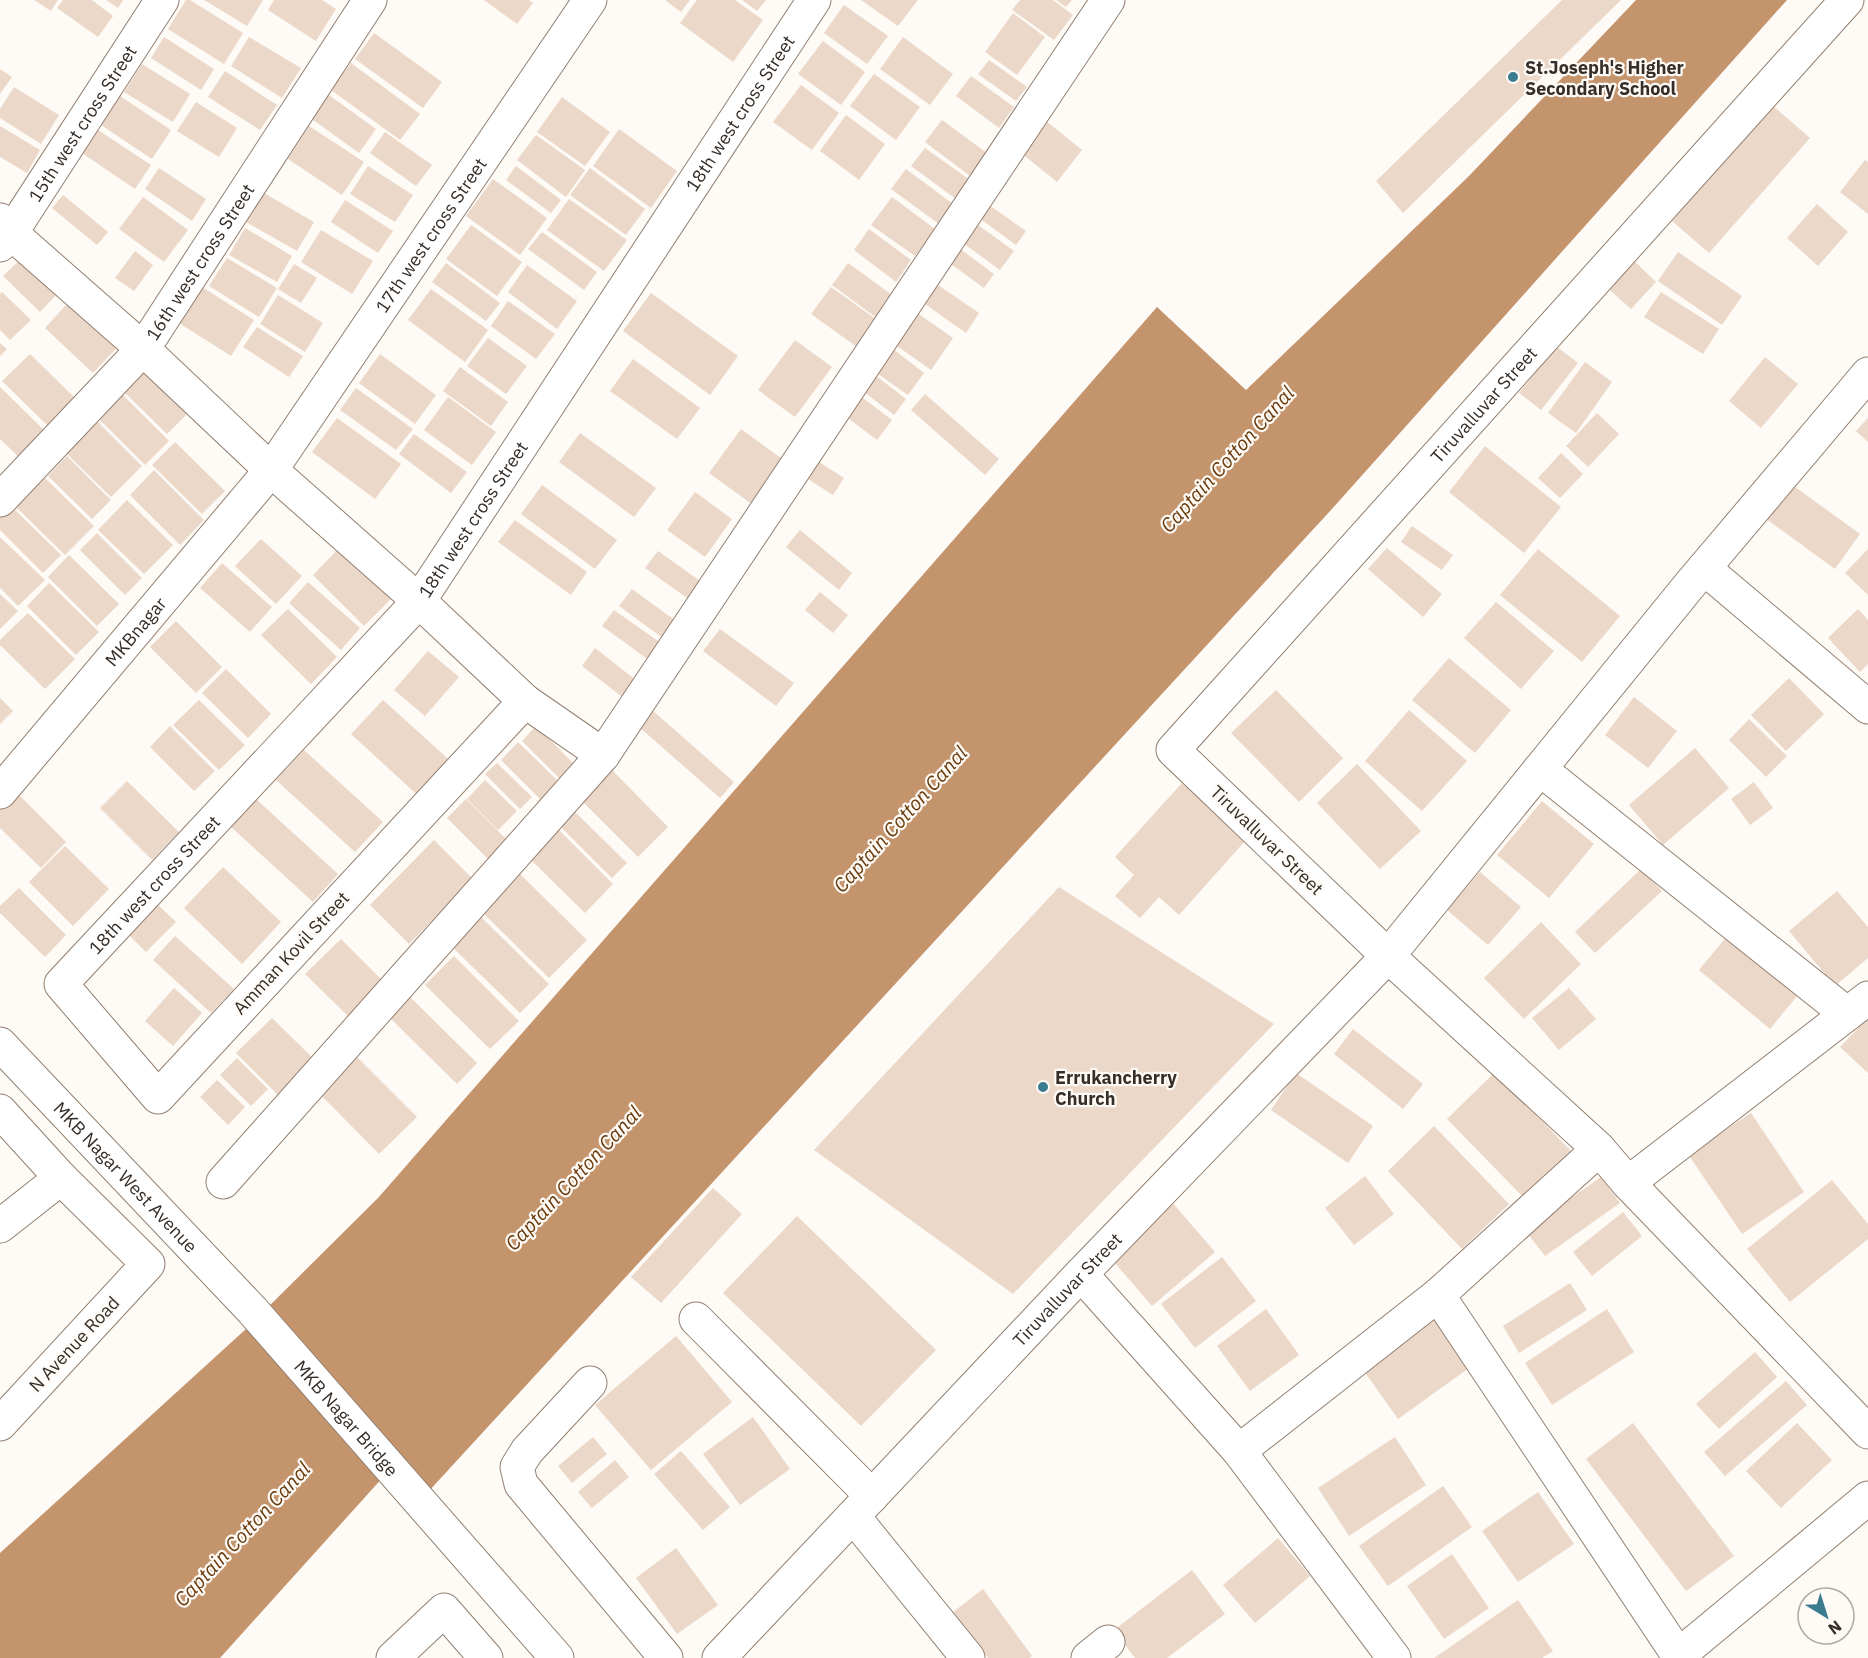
<svg xmlns="http://www.w3.org/2000/svg" width="1868" height="1658" font-family="'IBM Plex Sans',sans-serif">
	<rect width="100%" height="100%" fill="#fefaf6"/>
	<!-- water -->
	<path fill="#c4946d" d="M1636 0H1787L1331 510 428 1492 394 1465 220 1658H0V1553L246 1329 378 1198 1157 307 1246 390 1469 176Z"/>
	<!-- building -->
	<g fill="#ecd8c8">
		<path d="M34 0H58L51 11Z"/>
		<path d="M63 0H92L113 16 98 37 57 8Z"/>
		<path d="M106 0H123L118 8Z"/>
		<path d="M186 0H190L243 33 224 64 168 29Z"/>
		<path d="M204 0H263L247 26Z"/>
		<path d="M274 0H322L336 9 316 41 268 10Z"/>
		<path d="M484 0H529L533 3 517 24Z"/>
		<path d="M665 0H690L681 12Z"/>
		<path d="M697 0H735L763 20 733 62 680 23Z"/>
		<path d="M742 0H766L757 11Z"/>
		<path d="M861 0H918L898 26Z"/>
		<path d="M1020 0H1053L1073 15 1054 40 1012 10Z"/>
		<path d="M1056 0H1072L1066 7Z"/>
		<path d="M1562 0H1621L1403 213 1376 181Z"/>
		<path d="M844 5 888 36 867 64 824 33Z"/>
		<path d="M1013 13 1045 37 1017 75 985 52Z"/>
		<path d="M374 33 442 82 423 108 355 59Z"/>
		<path d="M164 37 214 69 201 90 151 58Z"/>
		<path d="M249 37 301 68 282 98 231 66Z"/>
		<path d="M903 37 953 74 930 105 880 69Z"/>
		<path d="M823 41 865 72 841 105 798 74Z"/>
		<path d="M989 60 1027 87 1016 101 978 74Z"/>
		<path d="M351 63 420 114 400 140 331 90Z"/>
		<path d="M142 64 190 94 173 122 124 92Z"/>
		<path d="M0 69 12 77 0 94Z"/>
		<path d="M225 71 277 105 260 130 208 97Z"/>
		<path d="M874 74 920 107 896 140 850 106Z"/>
		<path d="M971 76 1014 107 999 128 956 96Z"/>
		<path d="M801 85 839 113 812 150 773 122Z"/>
		<path d="M14 87 59 115 41 144 0 118V109Z"/>
		<path d="M322 90 376 129 359 153 305 114Z"/>
		<path d="M120 96 171 130 152 159 101 125Z"/>
		<path d="M562 97 610 132 585 166 537 132Z"/>
		<path d="M196 102 237 128 219 157 177 131Z"/>
		<path d="M1773 106 1810 138 1709 253 1672 221Z"/>
		<path d="M846 115 885 144 859 180 820 151Z"/>
		<path d="M1040 116 1082 150 1057 182 1015 148Z"/>
		<path d="M942 120 991 156 974 179 925 142Z"/>
		<path d="M0 126 40 150 27 173 0 157Z"/>
		<path d="M309 126 364 162 342 195 288 159Z"/>
		<path d="M619 129 677 171 651 208 593 166Z"/>
		<path d="M98 130 151 165 135 189 82 153Z"/>
		<path d="M385 132 432 165 416 186 370 153Z"/>
		<path d="M536 135 585 170 566 197 517 160Z"/>
		<path d="M925 148 970 180 956 199 911 166Z"/>
		<path d="M1865 160 1868 162V214L1840 192Z"/>
		<path d="M368 166 413 195 395 222 350 194Z"/>
		<path d="M516 166 561 200 551 213 506 180Z"/>
		<path d="M159 168 206 199 192 221 145 189Z"/>
		<path d="M590 168 645 209 626 235 570 195Z"/>
		<path d="M906 169 953 204 939 224 891 189Z"/>
		<path d="M493 179 547 218 520 255 466 216Z"/>
		<path d="M257 189 314 222 297 251 239 218Z"/>
		<path d="M63 195 108 232 97 245 52 208Z"/>
		<path d="M143 197 188 230 164 262 119 229Z"/>
		<path d="M892 197 935 229 915 256 871 225Z"/>
		<path d="M569 199 627 240 604 271 547 230Z"/>
		<path d="M345 200 393 231 378 253 331 222Z"/>
		<path d="M1817 204 1848 232 1818 266 1787 238Z"/>
		<path d="M989 205 1026 231 1016 245 979 218Z"/>
		<path d="M974 222 1014 251 1000 270 960 241Z"/>
		<path d="M471 225 522 262 497 296 446 259Z"/>
		<path d="M245 228 292 256 277 282 229 255Z"/>
		<path d="M869 229 911 260 896 282 854 250Z"/>
		<path d="M321 230 373 261 352 294 301 262Z"/>
		<path d="M542 232 597 272 584 290 528 249Z"/>
		<path d="M955 245 994 274 984 288 944 259Z"/>
		<path d="M135 251 153 265 134 291 115 278Z"/>
		<path d="M1678 252 1742 296 1722 325 1658 281Z"/>
		<path d="M1628 255 1656 282 1631 309 1602 283Z"/>
		<path d="M22 258 58 293 40 312 3 276Z"/>
		<path d="M227 258 277 288 259 317 209 286Z"/>
		<path d="M446 263 500 303 486 321 432 282Z"/>
		<path d="M848 263 895 297 878 319 832 285Z"/>
		<path d="M294 264 317 278 301 303 278 289Z"/>
		<path d="M527 265 577 301 557 329 508 292Z"/>
		<path d="M938 285 979 313 966 333 925 304Z"/>
		<path d="M202 287 254 320 231 356 179 323Z"/>
		<path d="M831 287 877 320 857 347 811 314Z"/>
		<path d="M431 289 488 330 465 362 408 320Z"/>
		<path d="M2 292 31 320 10 340 0 330V294Z"/>
		<path d="M1661 292 1719 329 1703 354 1644 317Z"/>
		<path d="M651 293 738 356 710 395 623 331Z"/>
		<path d="M278 295 323 323 305 352 260 324Z"/>
		<path d="M74 296 123 341 93 373 45 328Z"/>
		<path d="M508 301 555 334 536 359 491 326Z"/>
		<path d="M913 310 953 338 931 370 890 341Z"/>
		<path d="M257 327 303 356 289 377 243 347Z"/>
		<path d="M488 338 527 366 506 394 467 366Z"/>
		<path d="M795 340 832 367 795 417 758 390Z"/>
		<path d="M0 343 7 349 0 356Z"/>
		<path d="M1556 346 1578 363 1541 410 1519 393Z"/>
		<path d="M893 349 924 373 908 395 875 372Z"/>
		<path d="M30 354 76 399 48 426 2 381Z"/>
		<path d="M380 354 436 395 415 424 359 383Z"/>
		<path d="M1765 357 1798 384 1761 428 1729 401Z"/>
		<path d="M633 359 700 408 677 439 610 391Z"/>
		<path d="M1585 362 1612 382 1576 433 1548 413Z"/>
		<path d="M460 367 508 402 491 426 443 391Z"/>
		<path d="M145 372 187 414 167 434 125 393Z"/>
		<path d="M871 372 906 399 894 415 859 388Z"/>
		<path d="M0 387 49 435 23 461 0 439Z"/>
		<path d="M356 388 413 429 396 450 340 410Z"/>
		<path d="M855 392 892 420 877 440 840 412Z"/>
		<path d="M925 394 999 459 985 475 911 410Z"/>
		<path d="M123 395 169 441 145 465 99 419Z"/>
		<path d="M448 397 496 432 472 465 424 430Z"/>
		<path d="M1597 413 1619 434 1588 467 1566 446Z"/>
		<path d="M337 418 401 464 375 499 312 452Z"/>
		<path d="M1868 418V442L1856 431Z"/>
		<path d="M97 421 142 466 111 497 66 453Z"/>
		<path d="M741 429 785 461 753 505 709 473Z"/>
		<path d="M580 433 656 488 634 517 559 462Z"/>
		<path d="M414 434 467 472 451 493 399 454Z"/>
		<path d="M175 442 225 491 202 514 152 465Z"/>
		<path d="M1485 446 1561 507 1524 553 1449 492Z"/>
		<path d="M1561 453 1583 474 1560 498 1538 478Z"/>
		<path d="M808 455 844 478 833 495 797 472Z"/>
		<path d="M67 456 111 500 92 519 48 476Z"/>
		<path d="M154 470 204 520 180 545 130 495Z"/>
		<path d="M45 478 94 526 65 555 16 507Z"/>
		<path d="M1787 481 1860 534 1835 569 1762 516Z"/>
		<path d="M542 485 617 540 595 569 521 514Z"/>
		<path d="M695 492 732 519 705 557 667 530Z"/>
		<path d="M127 500 173 545 144 574 98 530Z"/>
		<path d="M9 504 61 555 43 573 0 530V513Z"/>
		<path d="M515 520 587 572 571 595 498 542Z"/>
		<path d="M1412 526 1453 555 1442 570 1401 542Z"/>
		<path d="M800 530 852 573 839 590 786 547Z"/>
		<path d="M97 533 142 578 125 595 80 550Z"/>
		<path d="M0 537 45 580 18 606 0 588Z"/>
		<path d="M261 539 302 576 276 604 235 566Z"/>
		<path d="M342 545 394 596 364 626 313 575Z"/>
		<path d="M1387 548 1442 594 1423 617 1368 569Z"/>
		<path d="M1538 549 1620 616 1582 662 1500 595Z"/>
		<path d="M1868 549V595L1845 573Z"/>
		<path d="M658 551 703 583 690 600 645 568Z"/>
		<path d="M69 555 119 604 97 626 48 577Z"/>
		<path d="M222 563 272 607 250 632 200 588Z"/>
		<path d="M308 582 360 628 341 650 289 603Z"/>
		<path d="M49 583 99 632 76 655 27 606Z"/>
		<path d="M632 589 680 624 667 641 619 606Z"/>
		<path d="M820 592 848 615 833 633 805 610Z"/>
		<path d="M0 594 18 611 0 629Z"/>
		<path d="M1496 602 1554 651 1521 689 1464 638Z"/>
		<path d="M288 609 337 657 311 684 261 635Z"/>
		<path d="M1858 609 1868 620V664L1860 672 1828 638Z"/>
		<path d="M614 610 665 646 653 663 602 626Z"/>
		<path d="M28 613 75 659 45 689 0 645V640Z"/>
		<path d="M176 621 222 667 196 693 150 647Z"/>
		<path d="M720 629 794 683 776 706 703 651Z"/>
		<path d="M595 648 642 685 629 702 582 666Z"/>
		<path d="M428 651 459 677 425 716 394 690Z"/>
		<path d="M1449 658 1511 710 1475 753 1412 700Z"/>
		<path d="M226 669 271 714 248 738 202 693Z"/>
		<path d="M1789 678 1824 714 1786 751 1751 715Z"/>
		<path d="M1276 690 1343 758 1299 802 1231 733Z"/>
		<path d="M1634 697 1677 731 1648 768 1605 735Z"/>
		<path d="M0 698 13 711 0 724Z"/>
		<path d="M199 700 245 745 219 770 173 725Z"/>
		<path d="M383 700 456 766 424 801 351 734Z"/>
		<path d="M652 710 734 782 720 798 638 726Z"/>
		<path d="M1409 710 1467 761 1422 811 1365 761Z"/>
		<path d="M1749 719 1787 756 1766 777 1729 740Z"/>
		<path d="M170 726 215 771 194 791 150 747Z"/>
		<path d="M536 726 575 765 561 780 522 741Z"/>
		<path d="M518 742 559 782 541 800 501 760Z"/>
		<path d="M1695 748 1729 788 1663 845 1629 805Z"/>
		<path d="M304 750 383 822 355 852 276 780Z"/>
		<path d="M497 763 532 797 520 809 485 774Z"/>
		<path d="M1357 764 1421 831 1380 869 1317 803Z"/>
		<path d="M612 770 668 827 638 857 582 801Z"/>
		<path d="M485 780 517 811 498 830 467 799Z"/>
		<path d="M127 781 179 832 152 860 100 808Z"/>
		<path d="M1754 782 1773 808 1750 825 1731 799Z"/>
		<path d="M1182 783 1245 841 1179 915 1159 897 1140 918 1115 896 1134 875 1115 857Z"/>
		<path d="M16 792 66 842 41 868 0 828V808Z"/>
		<path d="M256 799 338 874 313 902 231 827Z"/>
		<path d="M466 799 514 847 495 866 447 818Z"/>
		<path d="M1542 801 1594 844 1549 898 1497 855Z"/>
		<path d="M573 810 627 863 612 878 558 824Z"/>
		<path d="M557 828 613 884 585 913 528 857Z"/>
		<path d="M434 840 473 879 409 944 370 905Z"/>
		<path d="M65 846 109 889 73 926 29 882Z"/>
		<path d="M223 867 281 922 242 964 184 908Z"/>
		<path d="M1641 869 1662 891 1595 953 1575 932Z"/>
		<path d="M518 872 587 940 549 978 480 910Z"/>
		<path d="M1480 872 1521 907 1488 945 1447 910Z"/>
		<path d="M1059 887 1274 1024 1013 1294 814 1150Z"/>
		<path d="M19 888 66 935 45 957 0 913V906Z"/>
		<path d="M1837 891 1868 927V958L1835 986 1789 931Z"/>
		<path d="M155 902 176 922 146 952 126 932Z"/>
		<path d="M478 914 549 984 520 1013 449 944Z"/>
		<path d="M1541 922 1581 964 1524 1019 1484 978Z"/>
		<path d="M175 936 234 989 211 1013 153 960Z"/>
		<path d="M1727 936 1798 995 1770 1029 1699 970Z"/>
		<path d="M341 939 385 983 350 1018 305 974Z"/>
		<path d="M454 956 519 1021 490 1049 425 985Z"/>
		<path d="M174 988 202 1013 173 1046 145 1021Z"/>
		<path d="M1569 988 1596 1019 1559 1050 1532 1018Z"/>
		<path d="M408 995 477 1063 457 1084 388 1016Z"/>
		<path d="M272 1018 320 1065 284 1101 236 1053Z"/>
		<path d="M1868 1018V1073L1840 1047Z"/>
		<path d="M1353 1029 1423 1084 1403 1109 1334 1054Z"/>
		<path d="M354 1054 417 1117 379 1154 317 1091Z"/>
		<path d="M237 1058 268 1089 251 1106 220 1075Z"/>
		<path d="M1495 1072 1571 1151 1524 1198 1447 1119Z"/>
		<path d="M1296 1073 1373 1126 1348 1163 1271 1110Z"/>
		<path d="M217 1080 245 1107 228 1125 200 1097Z"/>
		<path d="M1751 1113 1804 1192 1742 1234 1688 1154Z"/>
		<path d="M1434 1126 1509 1204 1462 1249 1388 1171Z"/>
		<path d="M1365 1176 1394 1214 1354 1245 1325 1208Z"/>
		<path d="M1601 1177 1620 1203 1545 1256 1525 1230Z"/>
		<path d="M1832 1180 1868 1224V1239L1790 1302 1747 1249Z"/>
		<path d="M713 1188 742 1214 661 1303 631 1277Z"/>
		<path d="M1171 1201 1215 1252 1152 1306 1108 1255Z"/>
		<path d="M1623 1212 1642 1236 1592 1276 1573 1252Z"/>
		<path d="M797 1216 936 1350 861 1426 723 1293Z"/>
		<path d="M1222 1257 1256 1301 1195 1348 1161 1304Z"/>
		<path d="M1570 1283 1587 1310 1519 1353 1503 1326Z"/>
		<path d="M1266 1309 1299 1355 1250 1391 1217 1346Z"/>
		<path d="M1607 1309 1634 1352 1552 1405 1525 1363Z"/>
		<path d="M1434 1320 1469 1368 1398 1419 1364 1371Z"/>
		<path d="M676 1336 732 1402 651 1470 595 1405Z"/>
		<path d="M1755 1352 1777 1377 1719 1429 1696 1404Z"/>
		<path d="M1786 1381 1807 1405 1725 1476 1704 1452Z"/>
		<path d="M753 1417 790 1469 740 1505 703 1454Z"/>
		<path d="M1633 1423 1734 1556 1686 1591 1586 1459Z"/>
		<path d="M1797 1423 1832 1460 1781 1508 1746 1471Z"/>
		<path d="M593 1437 607 1454 572 1483 558 1466Z"/>
		<path d="M1395 1437 1426 1485 1349 1536 1318 1488Z"/>
		<path d="M681 1451 730 1507 703 1530 654 1474Z"/>
		<path d="M615 1460 629 1477 592 1508 578 1492Z"/>
		<path d="M1443 1486 1472 1527 1388 1586 1359 1546Z"/>
		<path d="M1538 1492 1574 1544 1518 1582 1482 1531Z"/>
		<path d="M1278 1538 1310 1576 1255 1623 1223 1585Z"/>
		<path d="M676 1548 718 1605 677 1634 636 1578Z"/>
		<path d="M1452 1554 1489 1608 1444 1639 1407 1586Z"/>
		<path d="M1192 1570 1225 1614 1167 1658H1135L1114 1630Z"/>
		<path d="M983 1589 1032 1656 1029 1658H988L953 1612Z"/>
		<path d="M1518 1600 1553 1651 1542 1658H1434Z"/>
	</g>
	<g fill="none" stroke-linecap="round" stroke-linejoin="round">
		<!-- street casing -->
		<g stroke="#927f71" stroke-width="35">
			<g id="street">
				<path d="M0 220 11 233 143 349 271 470 419 601 525 701 603 755"/>
				<path id="s1" d="M0 245 11 233 162 0"/>
				<path d="M1868 374 1688 587 1388 956 1599 1149 1628 1183 1868 1432"/>
				<path id="s2" d="M0 500 143 349 370 0"/>
				<path d="M1704 568 1868 707"/>
				<path id="s3" d="M525 701 158 1097 61 984 419 601 814 0"/>
				<path d="M1540 769 1847 1014"/>
				<path id="s4" d="M0 792 271 470 590 0"/>
				<path d="M0 1111 61 1178 148 1264 0 1424"/>
				<path d="M223 1182 603 755 1108 0"/>
				<path d="M1628 1183 1868 998"/>
				<path d="M0 1226 61 1178"/>
				<path d="M1081 1274 1239 1451 1394 1658"/>
				<path d="M1438 1295 1680 1658"/>
				<path d="M696 1319 872 1496"/>
				<path d="M590 1383 527 1451 517 1467 521 1484 666 1658"/>
				<path d="M1239 1451 1438 1295 1599 1149"/>
				<path d="M853 1516 968 1658"/>
				<path d="M1678 1656 1868 1498"/>
				<path d="M393 1658 444 1610 486 1658"/>
				<path d="M1088 1658 1108 1642"/>
			</g>
		</g>
		<!-- secondary casing -->
		<g stroke="#927f71" stroke-width="35">
			<g id="secondary">
				<path id="s5" d="M0 1044 252 1310 557 1658"/>
				<path id="s6" d="M719 1658 1081 1274 1388 956 1173 750 1847 0"/>
			</g>
		</g>
		<!-- street -->
		<use href="#street" stroke="#fff" stroke-width="33"/>
		<!-- secondary -->
		<use href="#secondary" stroke="#fff" stroke-width="33"/>
	</g>
	<!-- markers -->
	<g fill="#3b7b8f" stroke="#fefaf6" stroke-width="2">
		<circle cx="1513" cy="77" r="6"/>
		<circle cx="1043" cy="1087" r="6"/>
	</g>
	<g text-anchor="middle" dominant-baseline="central" stroke-width="4.5" stroke-linejoin="round" paint-order="stroke">
		<!-- poi labels -->
		<g font-size="18" font-weight="bold" fill="#352d27" stroke="#fefaf6" text-anchor="start">
			<text x="1525" y="67">St.Joseph's Higher<tspan x="1525" dy="21">Secondary School</tspan></text>
			<text x="1055" y="1077">Errukancherry<tspan x="1055" dy="21">Church</tspan></text>
		</g>
		<!-- street labels -->
		<g font-size="18" fill="#352d27" stroke="#fefaf6">
			<text stroke="none"><textPath href="#s3" startOffset="1797">18th west cross Street</textPath></text>
			<text stroke="none"><textPath href="#s1" startOffset="147">15th west cross Street</textPath></text>
			<text stroke="none"><textPath href="#s4" startOffset="705">17th west cross Street</textPath></text>
			<text stroke="none"><textPath href="#s2" startOffset="312">16th west cross Street</textPath></text>
			<text stroke="none"><textPath href="#s6" startOffset="1732">Tiruvalluvar Street</textPath></text>
			<text stroke="none"><textPath href="#s3" startOffset="1311">18th west cross Street</textPath></text>
			<text stroke="none"><textPath href="#s4" startOffset="210">MKBnagar</textPath></text>
			<text transform="translate(1267 840) rotate(44)">Tiruvalluvar Street</text>
			<text stroke="none"><textPath href="#s3" startOffset="825">18th west cross Street</textPath></text>
			<text transform="translate(291 953) rotate(-47)">Amman Kovil Street</text>
			<text stroke="none"><textPath href="#s5" startOffset="183">MKB Nagar West Avenue</textPath></text>
			<text stroke="none"><textPath href="#s6" startOffset="507">Tiruvalluvar Street</textPath></text>
			<text transform="translate(74 1344) rotate(-47)">N Avenue Road</text>
			<text stroke="none"><textPath href="#s5" startOffset="510">MKB Nagar Bridge</textPath></text>
		</g>
		<!-- water labels -->
		<g font-size="20" font-style="italic" fill="#6a3b0c" stroke="#fefaf6">
			<text transform="translate(1227 459) rotate(-48)">Captain Cotton Canal</text>
			<text transform="translate(900 819) rotate(-48)">Captain Cotton Canal</text>
			<text transform="translate(573 1178) rotate(-47)">Captain Cotton Canal</text>
			<text transform="translate(242 1534) rotate(-47)">Captain Cotton Canal</text>
		</g>
	</g>
	<!-- north arrow -->
	<g transform="translate(1826 1616) rotate(142)"><circle r="28" fill="#fefaf6" stroke="#aea8a3" stroke-width="1.5"/>
	<path d="M0-4.5L10 22L0 15L-10 22Z" fill="#3b7b8f"/>
	<text y="-9" font-size="16" font-weight="bold" text-anchor="middle" fill="#352d27">N</text>
	</g>
</svg>
